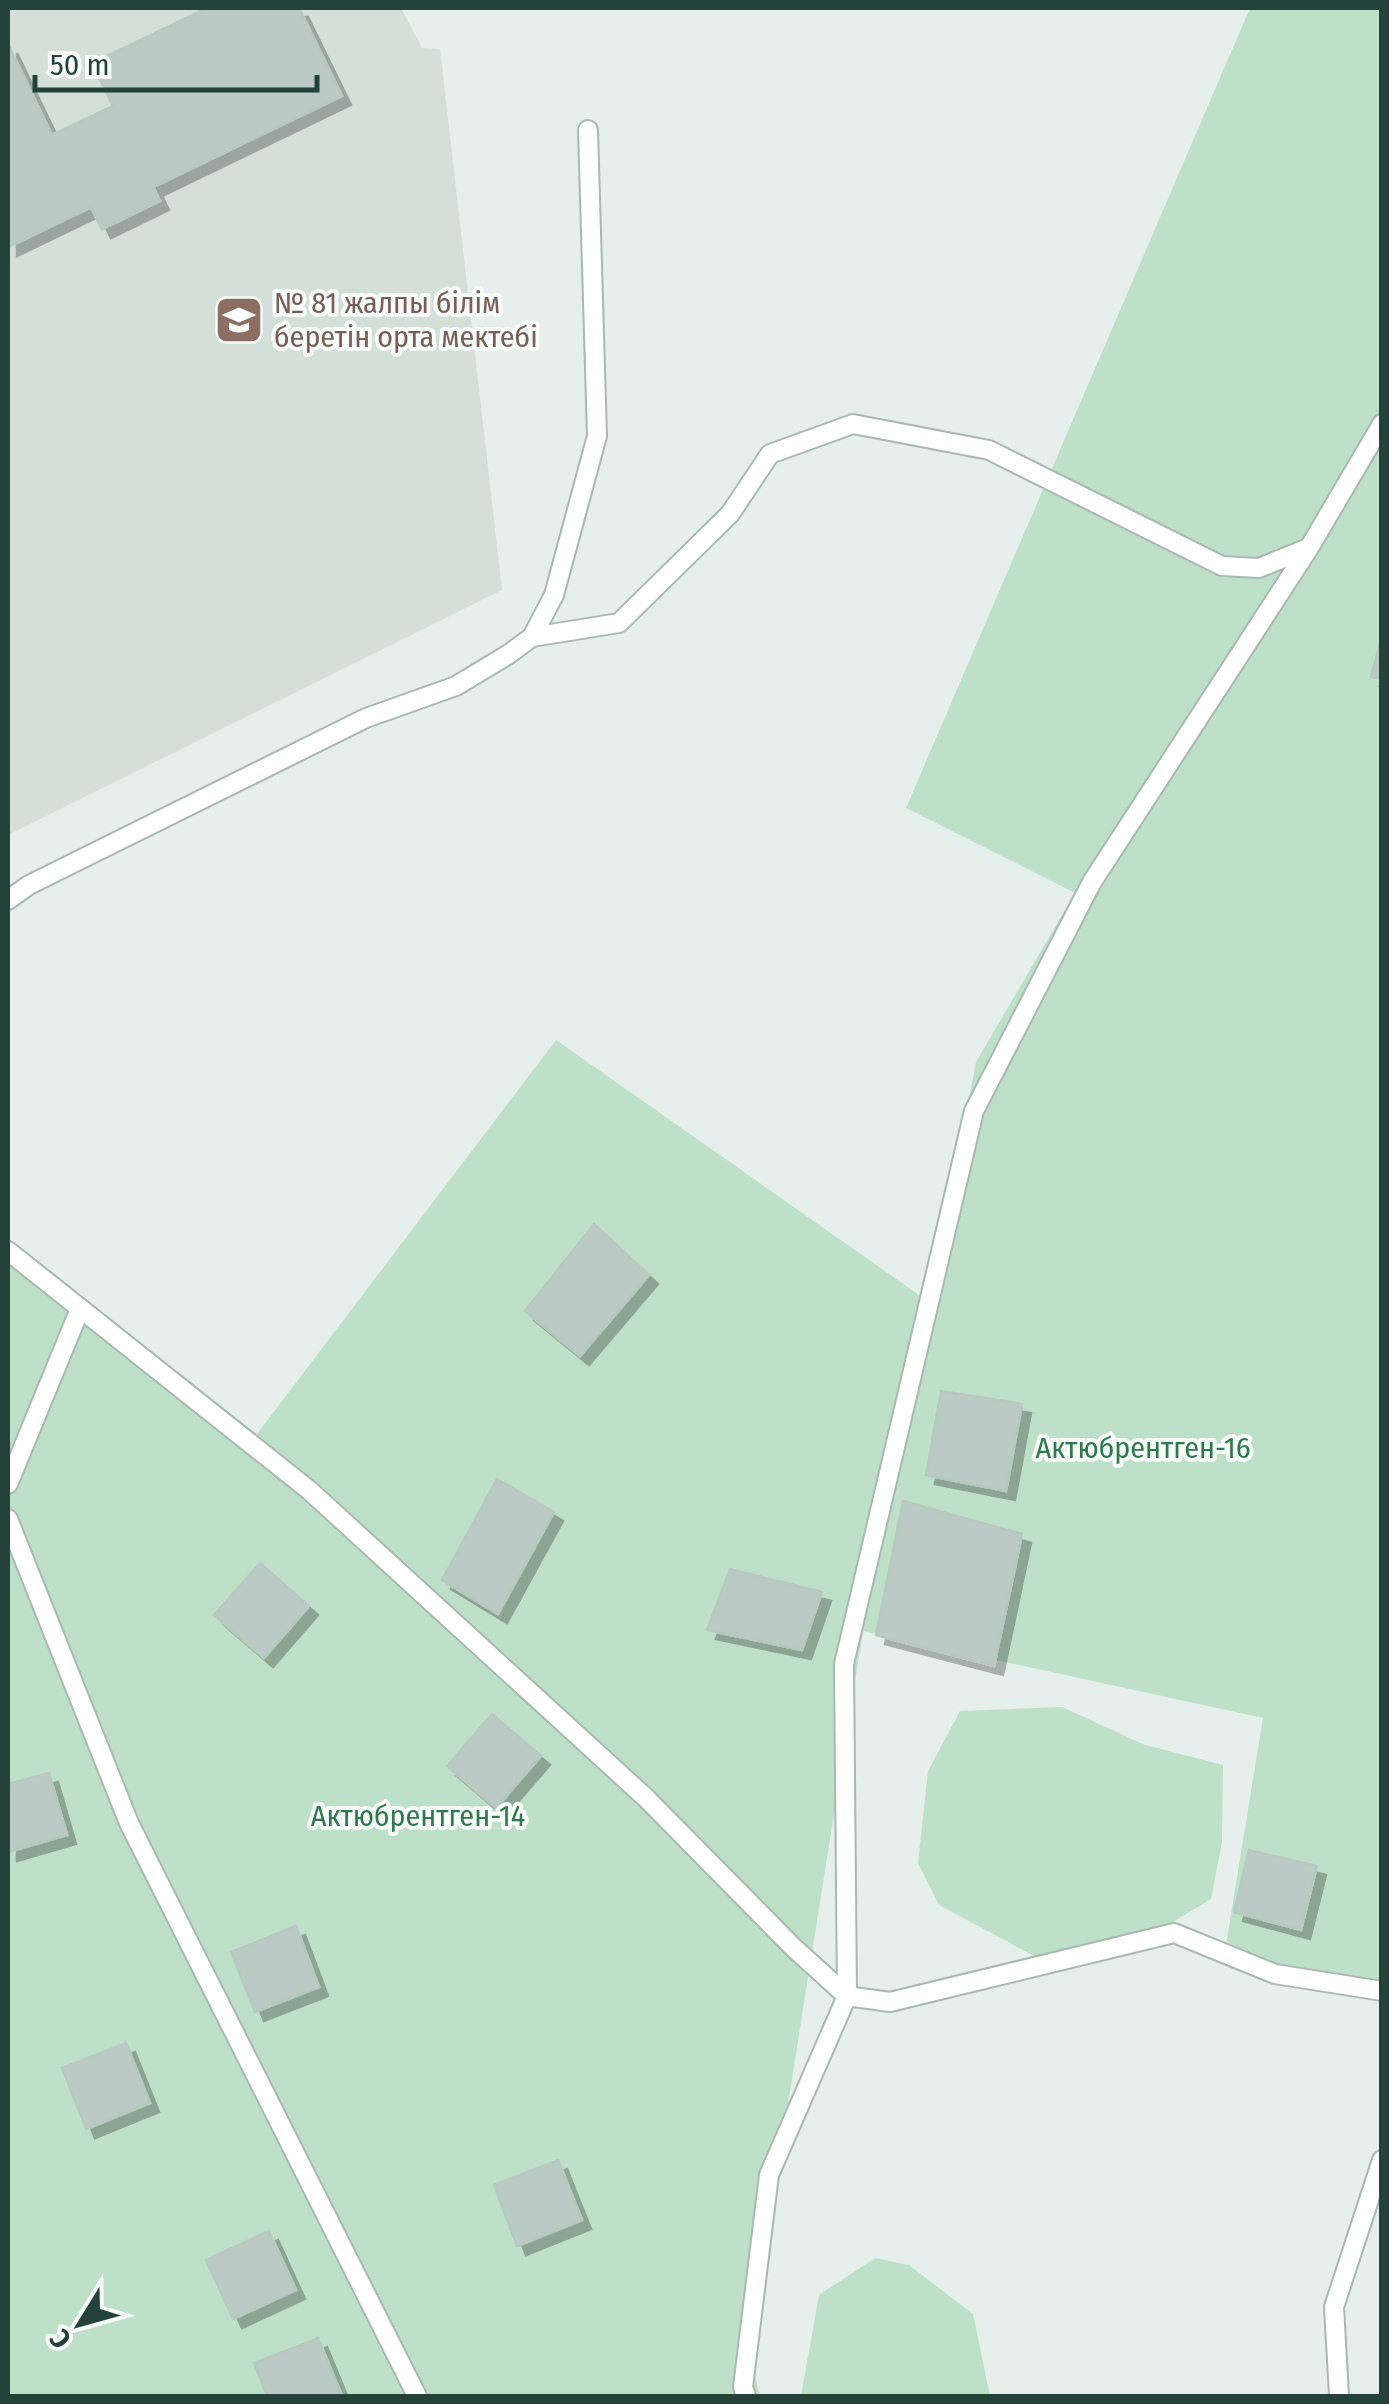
<svg xmlns="http://www.w3.org/2000/svg" width="1389" height="2404" font-family="'Fira Sans Condensed',sans-serif">
	<defs>
		<filter id="shadow"><feDropShadow dx="9" dy="9" stdDeviation="0" flood-color="#0004"/></filter>
	</defs>
	<rect width="100%" height="100%" fill="#e6efeb"/>
	<!-- built -->
	<path fill="#d4dfda" d="M8 8H401L422 48 440 49 502 590 8 835Z"/>
	<!-- green -->
	<g fill="#bfe0c8">
		<path d="M1250 8H1381V2002L1225 1951 1263 1718 863 1631 749 2350 760 2396H8V1248L257 1434 556 1040 929 1302 976 1062 1075 893 906 808Z"/>
		<path d="M1062 1707 1145 1745 1223 1765 1222 1842 1211 1899 1145 1939 1038 1958 939 1905 918 1863 928 1771 960 1711Z"/>
		<path d="M875 2258 909 2265 973 2314 990 2396H801L819 2295Z"/>
	</g>
	<!-- building -->
	<g fill="#bbcac4" stroke="#b8c9c2" stroke-width="2.5" filter="url(#shadow)">
		<path d="M207 8H299L342 96 153 187 160 201 102 229 91 207 8 247V44L52 135 113 106 92 63Z"/>
		<path d="M1382 636V679L1371 677Z"/>
		<path d="M594 1224 649 1275 580 1356 525 1311Z"/>
		<path d="M941 1391 1022 1404 1006 1491 926 1475Z"/>
		<path d="M497 1479 554 1512 498 1614 442 1580Z"/>
		<path d="M903 1501 1022 1534 994 1666 876 1635Z"/>
		<path d="M260 1563 309 1606 264 1658 214 1615Z"/>
		<path d="M730 1569 822 1592 802 1650 707 1630Z"/>
		<path d="M492 1714 541 1756 496 1808 447 1766Z"/>
		<path d="M49 1773 67 1835 8 1852V1784Z"/>
		<path d="M1249 1850 1317 1866 1301 1930 1234 1912Z"/>
		<path d="M296 1926 319 1987 255 2012 231 1952Z"/>
		<path d="M126 2043 150 2103 86 2129 62 2068Z"/>
		<path d="M558 2160 582 2220 517 2246 494 2185Z"/>
		<path d="M269 2231 296 2290 233 2319 206 2260Z"/>
		<path d="M318 2338 342 2396H267L254 2363Z"/>
	</g>
	<g fill="none" stroke-linecap="round" stroke-linejoin="round">
		<!-- lane casing -->
		<g stroke="#a8b8b2" stroke-width="22">
			<g id="lane">
				<path d="M532 637 619 623 730 514 770 454 853 424 989 450 1222 566 1259 568 1308 548"/>
				<path d="M8 900 29 885 366 718 456 686 509 654 532 637 554 595 597 436 588 130"/>
				<path d="M8 1251 309 1490 646 1798 794 1948 847 1996 890 2002 1174 1933 1275 1974 1382 1991"/>
				<path d="M8 1484 80 1309"/>
				<path d="M8 1519 129 1823 417 2396"/>
				<path d="M746 2396 743 2387 769 2175 847 1996 844 1664 974 1111 1092 882 1309 548 1382 424"/>
				<path d="M1339 2396 1334 2307 1382 2160"/>
			</g>
		</g>
		<!-- lane -->
		<use href="#lane" stroke="#fff" stroke-width="18"/>
	</g>
	<!-- icons -->
	<defs>
		<g id="school-square" transform="scale(2.5)"><rect x="-9" y="-9" width="18" height="18" rx="4" fill="#8d6e63" stroke="#f7fbf9"/><path d="M0-5L7-2L0 1L-7-2ZM-4 1L0 2.5L4 1V4Q0 6-4 4Z" fill="#fff"/></g>
	</defs>
	<g fill-rule="evenodd">
		<use href="#school-square" x="239" y="320"/>
	</g>
	<g text-anchor="middle" dominant-baseline="central" stroke-width="8" stroke-linejoin="round" paint-order="stroke">
		<!-- education labels -->
		<g font-size="30" fill="#785e54" stroke="#f7fbf9" text-anchor="start">
			<text x="274" y="303">№ 81 жалпы білім<tspan x="274" dy="34">беретін орта мектебі</tspan></text>
		</g>
		<!-- park labels -->
		<g font-size="30" fill="#2d7a4b" stroke="#f7fbf9">
			<text x="1143" y="1448">Актюбрентген-16</text>
			<text x="418" y="1816">Актюбрентген-14</text>
		</g>
	</g>
	<!-- border -->
	<rect width="1389" height="2404" fill="none" stroke="#24423a" stroke-width="20"/>
	<!-- north arrow -->
	<g transform="translate(80 2324) rotate(233)" stroke="#f7fbf9" stroke-width="8" paint-order="stroke">
	<path d="M0-8L18 38L0 25L-18 38Z" fill="#24423a"/>
	<text y="-15" font-size="28" font-weight="bold" text-anchor="middle" fill="#24423a">С</text>
	</g>
	<!-- scale -->
	<path d="M35 75v15h282v-15" fill="none" stroke="#24423a" stroke-width="5"/>
	<text x="50" y="75" font-size="30" fill="#24423a" stroke="#f7fbf9" stroke-width="8" paint-order="stroke">50 m</text>
</svg>
